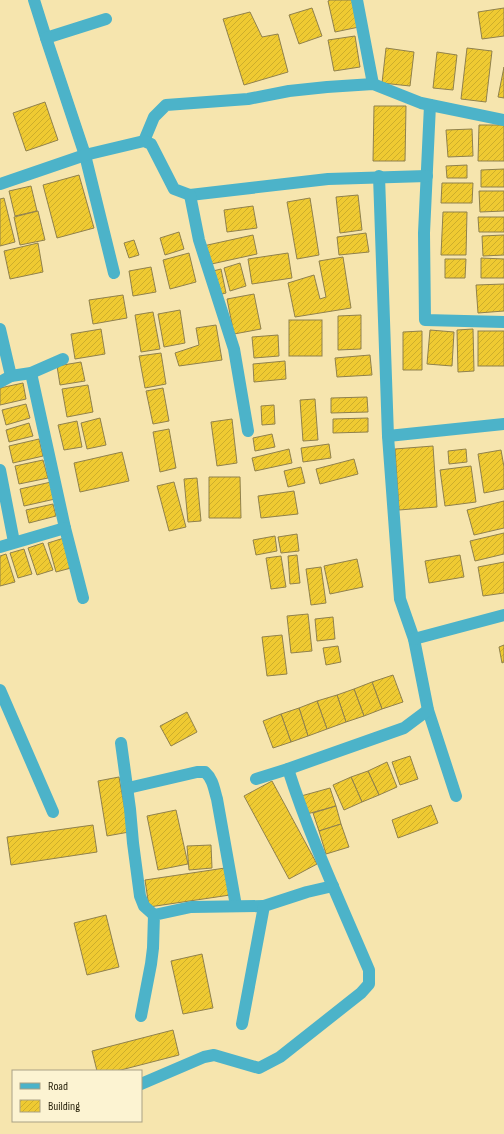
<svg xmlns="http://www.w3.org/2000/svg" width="504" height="1134" font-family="'Sofia Sans Condensed',sans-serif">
	<defs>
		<pattern id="building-hatch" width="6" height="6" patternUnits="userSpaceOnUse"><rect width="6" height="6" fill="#efca32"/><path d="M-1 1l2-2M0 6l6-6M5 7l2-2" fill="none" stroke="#cdae2b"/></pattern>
	</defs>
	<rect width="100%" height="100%" fill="#f6e5ae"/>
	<!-- building -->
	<g fill="url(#building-hatch)" stroke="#90814d">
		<path d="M330 0H352L359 27 335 32 328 1Z"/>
		<path d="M312 8 322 36 299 44 289 15Z"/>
		<path d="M504 8V36L482 39 478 12Z"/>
		<path d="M250 12 262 37 278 34 288 72 244 85 223 19Z"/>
		<path d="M355 36 360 67 334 71 328 40Z"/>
		<path d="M386 48 414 52 410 86 382 83Z"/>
		<path d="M467 48 492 51 486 102 461 99Z"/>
		<path d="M437 52 457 55 453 90 433 88Z"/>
		<path d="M504 67V98L498 97Z"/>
		<path d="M45 102 58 140 26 151 13 113Z"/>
		<path d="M374 106H406L405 161H373Z"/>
		<path d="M479 125H504V161H478Z"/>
		<path d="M472 129 473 156 448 157 446 130Z"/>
		<path d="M467 165V178H447L446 166Z"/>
		<path d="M504 169V187H481V170Z"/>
		<path d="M79 175 94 228 57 238 43 185Z"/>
		<path d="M442 183H473L472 203H441Z"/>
		<path d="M31 186 37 211 15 216 9 191Z"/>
		<path d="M479 191H504V211L480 212Z"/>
		<path d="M358 195 362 230 340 233 336 197Z"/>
		<path d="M4 198 15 242 0 246V199Z"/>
		<path d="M310 198 319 255 297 259 287 202Z"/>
		<path d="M253 206 257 228 227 232 224 210Z"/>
		<path d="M38 211 45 240 20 245 14 217Z"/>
		<path d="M443 212H467L466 255H441Z"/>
		<path d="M478 217H504V232H479Z"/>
		<path d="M179 232 184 249 165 255 160 238Z"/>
		<path d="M366 233 369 252 339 255 337 237Z"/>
		<path d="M253 235 257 254 207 265 203 246Z"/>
		<path d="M504 235V255L483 256 482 236Z"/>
		<path d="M134 240 139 255 129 258 124 243Z"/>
		<path d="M38 243 43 272 10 279 4 251Z"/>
		<path d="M189 253 196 282 170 289 163 260Z"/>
		<path d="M288 253 292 278 252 284 248 259Z"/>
		<path d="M343 257 351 308 295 317 288 283 314 275 320 299 326 297 319 261Z"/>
		<path d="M481 258 504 259V278H481Z"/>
		<path d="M445 259H466L465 278H445Z"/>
		<path d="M240 263 246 286 230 291 224 268Z"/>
		<path d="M151 267 156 292 133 296 129 271Z"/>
		<path d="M221 269 226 293 218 295 213 271Z"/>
		<path d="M504 284V311L478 313 476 285Z"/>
		<path d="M254 294 261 329 234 334 227 299Z"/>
		<path d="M123 295 127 318 93 324 89 300Z"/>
		<path d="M180 310 185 343 164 347 158 314Z"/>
		<path d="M153 312 160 349 141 352 135 315Z"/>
		<path d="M361 315V349L338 350V316Z"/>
		<rect x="289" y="320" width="33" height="36"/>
		<path d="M216 325 222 360 179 366 175 353 199 345 196 328Z"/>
		<path d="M101 329 105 354 75 359 71 334Z"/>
		<path d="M473 329 474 371 458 372 457 330Z"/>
		<path d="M430 330 454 332 452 366 427 364Z"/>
		<path d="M422 331V370H403V332Z"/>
		<rect x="478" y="331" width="26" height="35"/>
		<path d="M278 335 279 356 254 358 252 337Z"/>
		<path d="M161 353 166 384 145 388 139 356Z"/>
		<path d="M370 355 372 375 337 377 335 358Z"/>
		<path d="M285 361 286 379 254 382 253 364Z"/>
		<path d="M81 362 85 381 60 385 57 366Z"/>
		<path d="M23 383 26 399 0 405V388Z"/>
		<path d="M88 385 93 412 67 417 62 389Z"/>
		<path d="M163 388 169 421 153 424 146 391Z"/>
		<path d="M367 397 368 412 331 413V398Z"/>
		<path d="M315 399 318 440 303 441 300 400Z"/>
		<path d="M26 404 30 418 6 425 2 410Z"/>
		<path d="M274 405 275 424 262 425 261 406Z"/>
		<path d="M100 418 106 445 87 449 81 423Z"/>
		<path d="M368 418V432L333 433V419Z"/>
		<path d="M232 419 237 463 217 466 211 422Z"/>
		<path d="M77 421 82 447 64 450 58 425Z"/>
		<path d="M29 423 33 436 9 442 6 430Z"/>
		<path d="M169 429 176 468 160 472 153 432Z"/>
		<path d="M272 434 275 447 255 451 253 438Z"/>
		<path d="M39 439 43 456 13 463 9 446Z"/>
		<path d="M329 444 331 458 303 462 301 448Z"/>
		<path d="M433 446 437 507 399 510 395 449Z"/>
		<path d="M289 449 292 463 255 471 252 458Z"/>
		<path d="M466 449 467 462 449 464 448 451Z"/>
		<path d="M501 450 504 467V489L484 493 478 454Z"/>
		<path d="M122 452 129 481 80 492 74 463Z"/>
		<path d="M354 459 358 474 320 484 316 469Z"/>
		<path d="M43 460 48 478 19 484 15 466Z"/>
		<path d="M471 466 476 502 445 506 440 470Z"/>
		<path d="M301 467 305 483 288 487 284 471Z"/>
		<path d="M209 477H240L241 518H209Z"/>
		<path d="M197 478 201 521 188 522 184 479Z"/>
		<path d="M51 482 55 499 24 506 20 489Z"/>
		<path d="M174 482 186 527 169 531 157 486Z"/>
		<path d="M294 491 298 514 261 518 258 496Z"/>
		<path d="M504 501V528L474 535 467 510Z"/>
		<path d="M53 504 56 516 29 523 26 510Z"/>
		<path d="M504 533V554L475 561 470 541Z"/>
		<path d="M297 534 299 551 281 553 278 537Z"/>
		<path d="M275 536 277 551 256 555 253 540Z"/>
		<path d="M64 538 71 568 56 572 48 543Z"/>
		<path d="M43 543 53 570 37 575 28 548Z"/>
		<path d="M24 549 32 574 18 578 10 553Z"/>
		<path d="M6 554 15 582 0 586V556Z"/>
		<path d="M297 555 300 583 290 584 288 556Z"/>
		<path d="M460 555 464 577 429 583 425 561Z"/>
		<path d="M281 556 286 587 271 589 266 558Z"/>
		<path d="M357 559 363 587 330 594 324 566Z"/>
		<path d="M504 562V593L483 596 478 567Z"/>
		<path d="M321 567 326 603 311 605 306 569Z"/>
		<path d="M308 614 312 651 291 653 287 616Z"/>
		<path d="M333 617 335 639 317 641 315 619Z"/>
		<path d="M282 635 287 674 267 676 262 637Z"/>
		<path d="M504 645V662L502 663 499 647Z"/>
		<path d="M338 646 341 662 326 665 323 648Z"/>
		<path d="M393 675 403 702 382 709 372 682Z"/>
		<path d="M372 682 382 709 364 716 354 689Z"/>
		<path d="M354 689 364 716 346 722 337 695Z"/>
		<path d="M337 695 346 722 327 729 317 701Z"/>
		<path d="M317 701 327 729 308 736 299 708Z"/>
		<path d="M299 708 308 736 291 742 281 714Z"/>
		<path d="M187 712 197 732 171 746 160 726Z"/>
		<path d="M281 714 291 742 273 748 263 721Z"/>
		<path d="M410 756 418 779 400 785 392 762Z"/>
		<path d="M387 762 397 787 379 795 368 771Z"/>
		<path d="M368 771 379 795 362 802 351 777Z"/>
		<path d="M119 777 129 832 107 836 98 781Z"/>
		<path d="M351 777 362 802 344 810 333 785Z"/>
		<path d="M272 781 317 864 289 879 244 796Z"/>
		<path d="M330 788 336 806 307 814 301 796Z"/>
		<path d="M431 805 438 823 398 838 392 820Z"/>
		<path d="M336 806 341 824 319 831 313 813Z"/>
		<path d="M176 810 188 864 158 870 147 816Z"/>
		<path d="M341 824 349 847 326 854 319 831Z"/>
		<path d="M93 825 97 852 11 865 7 837Z"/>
		<path d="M211 845 212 868 189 870 187 846Z"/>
		<path d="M225 868 230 895 149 907 145 880Z"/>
		<path d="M106 915 119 967 87 975 74 923Z"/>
		<path d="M202 954 213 1008 183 1014 171 961Z"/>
		<path d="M173 1030 179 1055 117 1071H97L92 1051Z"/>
	</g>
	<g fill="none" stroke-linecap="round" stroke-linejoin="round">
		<!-- street -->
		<g stroke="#4cb3c9" stroke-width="12">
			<path d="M34 0 46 38"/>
			<path d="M357 0 373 84"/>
			<path d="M106 19 46 38 85 155 114 273"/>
			<path d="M430 105 424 233 425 320 504 322"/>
			<path d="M144 141 154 117 166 105 248 99 289 91 327 87 373 84 421 103 504 120"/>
			<path d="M379 176 388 436 400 599 414 639 428 710 456 796"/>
			<path d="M0 184 85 155 144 141 151 144 174 189 190 195 328 179 427 176"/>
			<path d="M190 195 199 240 234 349 248 431"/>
			<path d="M0 329 11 376 0 382"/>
			<path d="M31 373 65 528 83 598"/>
			<path d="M11 376 31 373 63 359"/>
			<path d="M388 436 504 424"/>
			<path d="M0 470 14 542"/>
			<path d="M0 547 65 528"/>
			<path d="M414 639 504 615"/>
			<path d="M0 690 53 812"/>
			<path d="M121 743 130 809 133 843 140 896 144 906 154 915"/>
			<path d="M256 779 288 769 404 728 428 710"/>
			<path d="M128 788 197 772H205C213 779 214 789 217 799L236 906"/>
			<path d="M141 1016 151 964 153 948 154 915 191 907 264 906"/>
			<path d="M242 1024 264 906 307 892 333 886"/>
			<path d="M141 1084 204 1057 214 1055 259 1068 280 1057 361 993 369 984V970C341 904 310 838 288 769"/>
		</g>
	</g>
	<!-- legend -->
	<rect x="12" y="1070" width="130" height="52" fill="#fcf3d2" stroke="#a9a185"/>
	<rect x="20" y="1083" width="20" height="6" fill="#4cb3c9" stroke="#a9a185"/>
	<text x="48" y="1090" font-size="12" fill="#2d2711">Road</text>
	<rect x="20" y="1100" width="20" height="12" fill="url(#building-hatch)" stroke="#a9a185"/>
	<text x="48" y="1110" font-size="12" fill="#2d2711">Building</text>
</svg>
